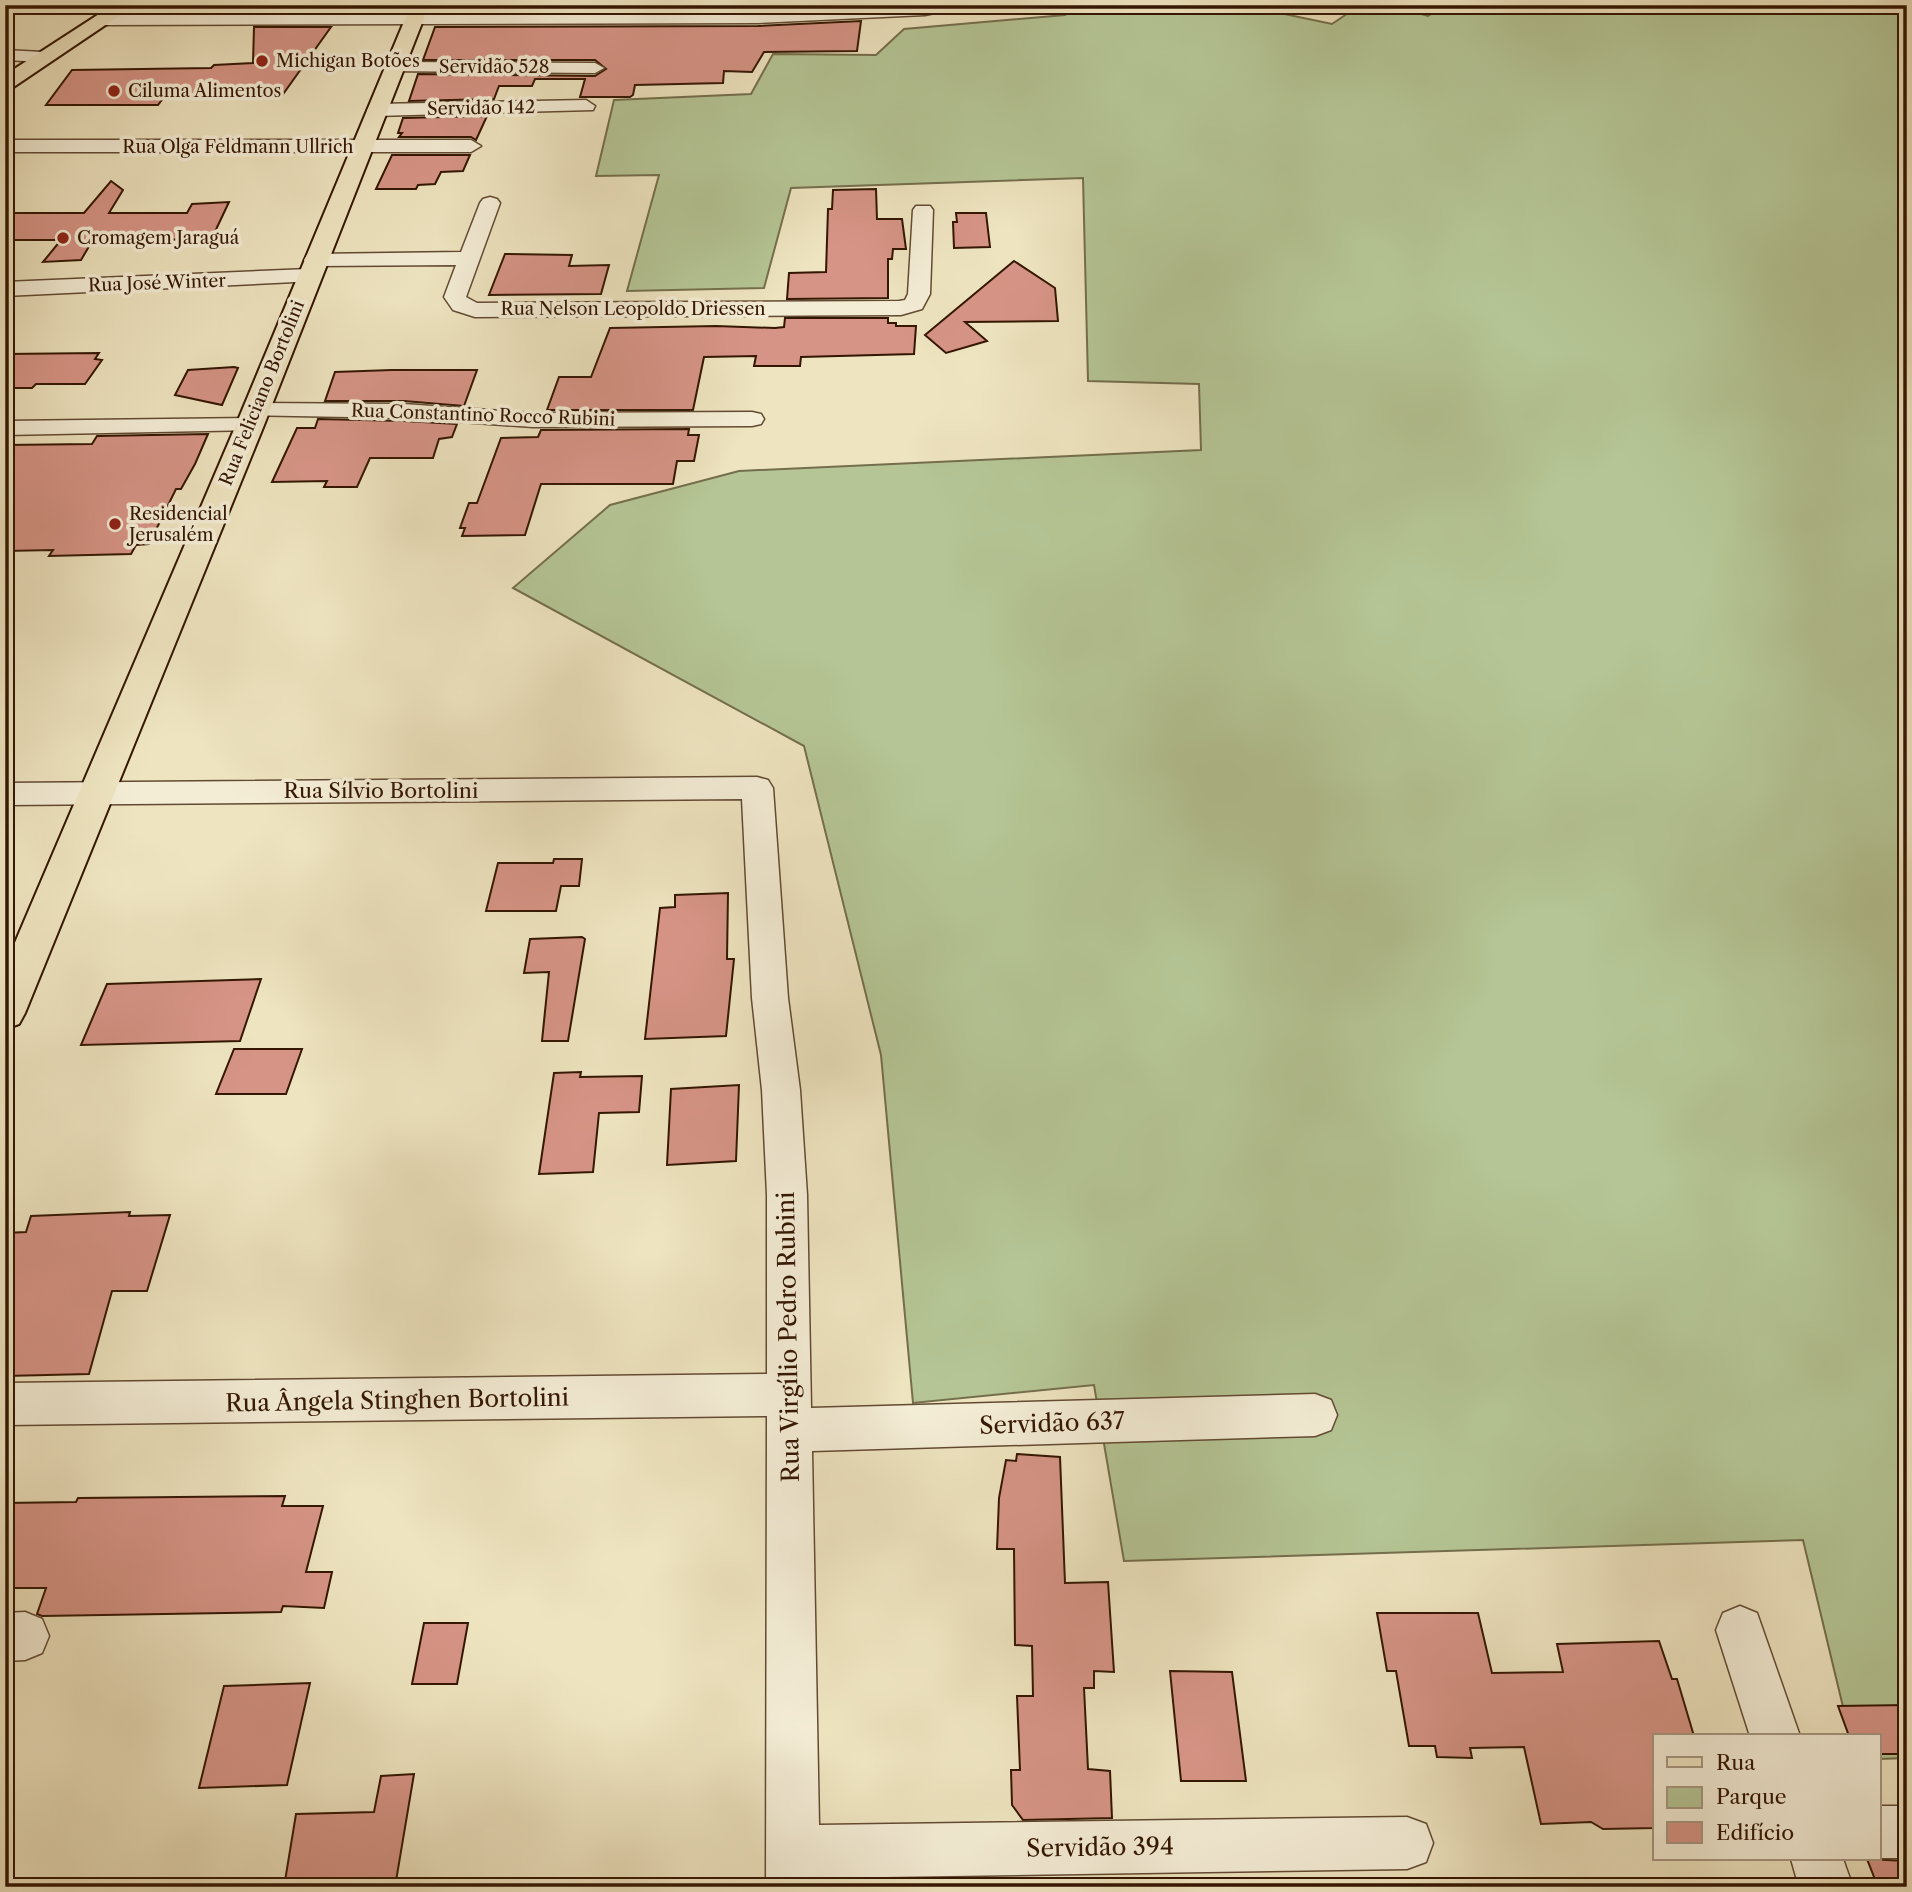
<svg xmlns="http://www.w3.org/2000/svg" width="1912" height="1892" font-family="'Libre Caslon Text',serif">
	<rect width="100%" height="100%" fill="#eee4c0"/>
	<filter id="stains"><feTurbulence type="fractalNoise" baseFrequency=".00286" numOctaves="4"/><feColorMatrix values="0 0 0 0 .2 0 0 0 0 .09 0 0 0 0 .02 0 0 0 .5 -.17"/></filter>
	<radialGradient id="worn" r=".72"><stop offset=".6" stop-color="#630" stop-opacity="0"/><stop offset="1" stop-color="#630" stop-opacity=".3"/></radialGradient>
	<!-- green -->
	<path fill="#b5c595" stroke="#746e4c" stroke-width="2" d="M1077 5H1270L1265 10 1332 24 1360 5H1388L1428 16 1446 5H1907V1758L1879 1759V1736H1850L1803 1540 1124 1561 1094 1385 913 1403 881 1055 804 746 513 588 610 505 739 471 1201 450 1199 384 1088 381 1083 178 791 188 764 288 627 291 659 175 596 176 614 100 751 94 773 54 876 55 904 29 1065 15Z"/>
	<!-- building -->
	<g fill="#d69486" stroke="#341602" stroke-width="2">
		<path d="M263 5H347L342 12H257Z"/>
		<path d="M442 5H511L509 11H440Z"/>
		<path d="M619 5H856V6L758 10 617 11Z"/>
		<path d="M861 21 857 51 764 52 752 72 724 71 723 83 635 85 633 95 630 97H580L585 79H535L532 86H499L494 99 409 101 418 74 595 76 606 69 595 60H423L435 27 758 26Z"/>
		<path d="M254 27H331L281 97H164L158 105H46L72 70 211 68 214 65 253 63Z"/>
		<path d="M487 116 476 140 471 137H399L402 133H398L403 118Z"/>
		<path d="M392 155H470L463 171 441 172 435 184 418 185 416 189H376Z"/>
		<path d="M111 181 123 190 109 213H187L192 204 229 202 212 238 91 243 81 260 43 262 61 240H5V213H84Z"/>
		<path d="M876 189 877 219H902L906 249H893L892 259H888V298L787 299 789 273 826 272 828 209H832L833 190Z"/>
		<path d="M956 213H986L990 247 954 248 953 222H957Z"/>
		<path d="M505 254 572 255 569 266 609 265 601 294 489 295Z"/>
		<path d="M1014 261 1055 288 1058 321 965 322 987 341 946 353 925 335Z"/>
		<path d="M785 318H888V323H896V326H916L914 354 801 357 800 366H754L756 356 704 357 693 410H547L559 377H591L610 328 716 326 775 328 784 327Z"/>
		<path d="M99 353 95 359 102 360 85 384H36L32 388H5V354Z"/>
		<path d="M234 367 238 368 222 405 175 395 188 370Z"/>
		<path d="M392 370H477L464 406 404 401H325L335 372Z"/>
		<path d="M318 419 404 421 457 424 452 437 439 439 433 458H370L357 487H324L327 481 272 482 297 428H315Z"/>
		<path d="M689 429 688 435H699L694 461H677L673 484H541L525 535 462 536 465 528H460L469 503H477L501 438 538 437 541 430Z"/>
		<path d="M208 434 195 464 181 489H176L149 544 136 545 131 554 49 556 53 550 5 551V445L92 444 97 436Z"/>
		<path d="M554 859H582L579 886H561L556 911H486L498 863H553Z"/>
		<path d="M728 893 727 959H734L726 1036 645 1039 660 908 675 907V895Z"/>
		<path d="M582 937 585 939 568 1041H542L549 972 524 973 530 939Z"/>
		<path d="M261 979 240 1041 81 1045 107 984Z"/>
		<path d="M234 1049H302L286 1094H216Z"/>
		<path d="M581 1072 580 1077 642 1076 639 1112 599 1113 593 1172 539 1174 554 1073Z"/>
		<path d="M739 1085 736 1161 667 1165 671 1089Z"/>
		<path d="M130 1212 129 1216 170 1215 147 1291H112L89 1374 5 1376V1233L26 1232 31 1216Z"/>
		<path d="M1017 1454 1060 1457 1065 1583 1108 1582 1114 1672 1094 1671V1688H1084L1088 1769 1110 1771 1112 1818 1023 1820 1012 1805 1011 1770H1020L1017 1696H1033L1032 1646 1015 1645 1014 1549H997L999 1498 1006 1460 1016 1461Z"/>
		<path d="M285 1496 282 1506H323L306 1572H332L324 1608 283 1606 281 1612 42 1616 37 1614 46 1588H5V1503L76 1502 78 1498Z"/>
		<path d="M1377 1613H1478L1492 1673 1563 1672 1557 1644 1659 1641 1672 1679H1677L1694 1736H1655V1828L1603 1829 1591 1822 1541 1824 1524 1747 1470 1748 1472 1758 1437 1757 1435 1746H1409L1396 1671H1387Z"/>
		<path d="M424 1623H468L457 1684H412Z"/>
		<path d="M1170 1671 1232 1672 1246 1781H1181Z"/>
		<path d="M310 1683 287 1785 199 1788 224 1686Z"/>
		<path d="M1907 1705V1754H1879V1736H1849L1838 1706Z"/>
		<path d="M414 1774 395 1887H284L296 1814 374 1812 381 1776Z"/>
		<path d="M1867 1859 1907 1861V1887H1878Z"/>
	</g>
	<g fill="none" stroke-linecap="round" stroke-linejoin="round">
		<!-- minor casing -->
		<g stroke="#624a32" stroke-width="3">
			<g id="minor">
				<path d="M920 5H961L959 8 925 15 758 23 104 25 96 20 104 15 758 13Z"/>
				<path d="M5 50 43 52 52 57 43 62 5 60Z"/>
				<path d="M394 62 595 63 604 68 595 73 388 71 385 67Z"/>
				<path d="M586 100 595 106 593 110 376 116 367 110 376 104Z"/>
				<path d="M5 140H471L481 146 471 152H5Z"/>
				<path d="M490 197 497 199 500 203 466 297 477 303 899 301 905 300 908 294 913 210 916 206H930L933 210 930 294 922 309 901 315 475 317 453 310 444 297 456 265 315 266 307 265 304 260 307 255 315 254 461 252 480 203 483 199Z"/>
				<path d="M308 269 316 271 319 276 316 281 5 296V282Z"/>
				<path d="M256 403 404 404 533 413 752 412 761 414 764 419 761 424 752 426 533 427 404 418 247 415 244 410 247 405Z"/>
				<path d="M250 418 259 420 262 425 259 430 5 435V421Z"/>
				<path d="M757 777 768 780 773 788 788 998 800 1090 807 1195 811 1408 1315 1394 1331 1400 1337 1415 1331 1430 1315 1436 812 1451 819 1825 1407 1817 1426 1824 1433 1843 1426 1862 1407 1869 820 1878V1887H766L767 1416 5 1425V1383L767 1374V1195L762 1090 752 998 742 799 5 805V783Z"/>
				<path d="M1740 1606 1757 1613 1800 1736H1750L1716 1630 1723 1613Z"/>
				<path d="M25 1612 42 1619 49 1636 42 1653 25 1660 5 1661V1613Z"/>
				<rect x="1879" y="1806" width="28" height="52"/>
				<path d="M1791 1859H1843L1853 1887H1799Z"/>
			</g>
		</g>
		<!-- primary casing -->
		<g stroke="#341602" stroke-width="4">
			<g id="primary">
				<path d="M113 5H135L12 88 5 90V75Z"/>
				<path d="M411 5H429L264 425 25 1013 19 1024 5 1029V966L236 425Z"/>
			</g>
		</g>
		<!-- minor -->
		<use href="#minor" fill="#f4edd6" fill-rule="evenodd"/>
		<!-- primary -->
		<use href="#primary" fill="#eee4c0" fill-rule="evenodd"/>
	</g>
	<!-- markers -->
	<g fill="#8f2418" stroke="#f4edd6" stroke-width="2.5">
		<circle cx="262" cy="61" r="7"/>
		<circle cx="114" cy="91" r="7"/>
		<circle cx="63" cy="238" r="7"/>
		<circle cx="115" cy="524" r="7"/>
	</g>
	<g text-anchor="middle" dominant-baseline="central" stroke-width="7" stroke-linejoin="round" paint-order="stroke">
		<!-- far-poi labels -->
		<g font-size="18" fill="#341602" stroke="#f4edd6" text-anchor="start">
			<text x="276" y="61">Michigan Botões</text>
			<text x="128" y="91">Ciluma Alimentos</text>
			<text x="77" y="238">Cromagem Jaraguá</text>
			<text x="129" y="514">Residencial<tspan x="129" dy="21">Jerusalém</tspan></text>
		</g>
		<!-- far-street labels -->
		<g font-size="18" fill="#341602" stroke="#f4edd6">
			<text x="494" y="67">Servidão 528</text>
			<text transform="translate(481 108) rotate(-1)">Servidão 142</text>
			<text x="238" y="147">Rua Olga Feldmann Ullrich</text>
			<text transform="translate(157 283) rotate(-2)">Rua José Winter</text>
			<text x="633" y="309">Rua Nelson Leopoldo Driessen</text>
			<text transform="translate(262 393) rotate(-68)">Rua Feliciano Bortolini</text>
			<text transform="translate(483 415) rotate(2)">Rua Constantino Rocco Rubini</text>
		</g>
		<!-- street labels -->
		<g font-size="21" fill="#341602" stroke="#f4edd6">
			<text x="381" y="790">Rua Sílvio Bortolini</text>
		</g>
		<!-- near-street labels -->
		<g font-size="24" fill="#341602" stroke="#f4edd6">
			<text transform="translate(788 1337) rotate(-91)">Rua Virgílio Pedro Rubini</text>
			<text transform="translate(397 1400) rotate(-1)">Rua Ângela Stinghen Bortolini</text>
			<text transform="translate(1052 1423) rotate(-2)">Servidão 637</text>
			<text transform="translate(1100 1847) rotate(-1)">Servidão 394</text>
		</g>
	</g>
	<!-- margin -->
	<rect width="1912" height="1892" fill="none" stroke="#eee4c0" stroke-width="28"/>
	<rect x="7" y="7" width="1898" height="1878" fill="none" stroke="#341602" stroke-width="3.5"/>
	<rect x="14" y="14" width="1884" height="1864" fill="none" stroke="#341602" stroke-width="2"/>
	<!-- legend -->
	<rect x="1653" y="1734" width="228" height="126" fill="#f4edd6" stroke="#a79781" stroke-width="2"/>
	<rect x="1667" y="1757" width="35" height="10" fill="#eee4c0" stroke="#a79781" stroke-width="2"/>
	<text x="1716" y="1770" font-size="21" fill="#341602">Rua</text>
	<rect x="1667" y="1787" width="35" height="21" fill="#b5c595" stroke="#a79781" stroke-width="2"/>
	<text x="1716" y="1804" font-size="21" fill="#341602">Parque</text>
	<rect x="1667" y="1822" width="35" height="21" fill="#d69486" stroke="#a79781" stroke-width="2"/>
	<text x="1716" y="1840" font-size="21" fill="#341602">Edifício</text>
	<rect width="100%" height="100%" filter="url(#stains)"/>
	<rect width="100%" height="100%" fill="url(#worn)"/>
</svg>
